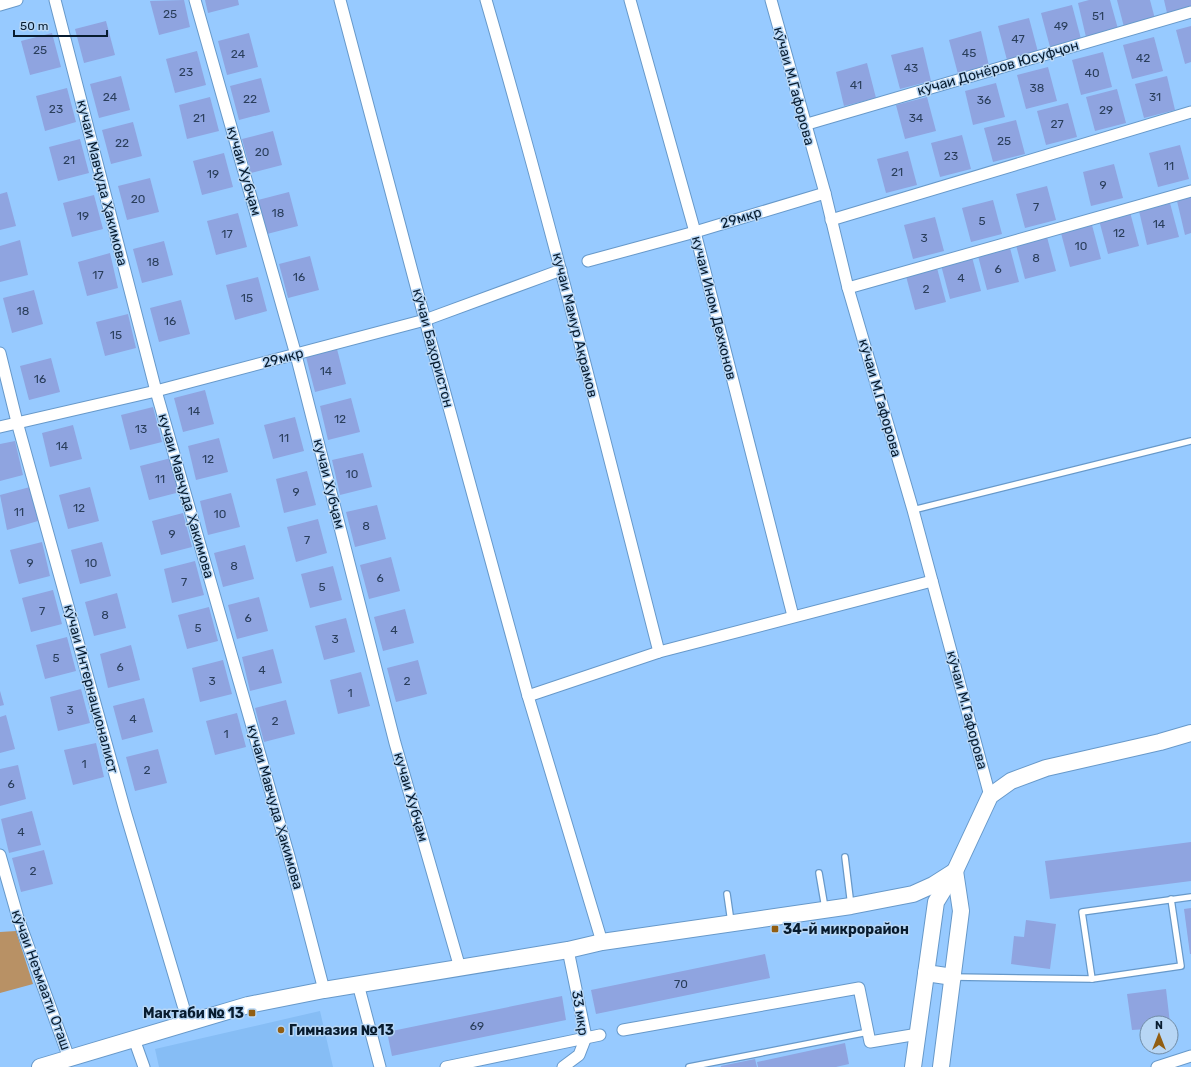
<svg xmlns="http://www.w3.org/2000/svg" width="1191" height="1067" font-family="Rubik,sans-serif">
	<rect width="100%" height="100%" fill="#97caff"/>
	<!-- built -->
	<path fill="#86bdf5" d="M320 1011 333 1067H159L155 1049Z"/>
	<!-- green -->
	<path fill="#b89165" d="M16 931 33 984 0 993V932Z"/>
	<!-- building -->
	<g fill="#8fa4e0">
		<path d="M184 0 190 27 159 35 150 1Z"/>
		<path d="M205 0H238L239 5 208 13Z"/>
		<path d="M1089 0H1110L1118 29 1086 37 1078 3Z"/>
		<path d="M1117 0H1150L1155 19 1124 27Z"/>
		<path d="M1164 0H1191V7L1167 13Z"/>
		<path d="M1072 5 1081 39 1050 47 1041 13Z"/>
		<path d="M1029 18 1038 52 1007 60 998 26Z"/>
		<path d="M106 21 115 55 84 63 75 29Z"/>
		<path d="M1191 26V62L1185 64 1176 30Z"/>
		<path d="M981 31 989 66 958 74 949 40Z"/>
		<path d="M52 33 61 67 30 75 21 41Z"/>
		<path d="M249 33 258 67 227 75 218 41Z"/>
		<path d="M1154 37 1163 71 1132 79 1123 45Z"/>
		<path d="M923 47 931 81 900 89 891 55Z"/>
		<path d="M197 51 206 85 175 93 166 59Z"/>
		<path d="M1103 52 1112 87 1081 95 1072 60Z"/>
		<path d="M867 63 876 98 844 106 836 72Z"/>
		<path d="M1048 67 1057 101 1026 109 1017 75Z"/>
		<path d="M121 76 130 110 99 118 90 84Z"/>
		<path d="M1167 76 1175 110 1144 118 1135 84Z"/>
		<path d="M261 78 270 112 239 120 230 86Z"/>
		<path d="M996 83 1005 117 973 125 965 91Z"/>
		<path d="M67 88 76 122 45 131 36 96Z"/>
		<path d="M1117 89 1126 123 1095 131 1086 97Z"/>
		<path d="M210 97 219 131 187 139 179 105Z"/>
		<path d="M927 97 936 131 905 139 896 105Z"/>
		<path d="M1068 103 1077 137 1046 145 1037 111Z"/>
		<path d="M1016 120 1025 154 993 162 984 128Z"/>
		<path d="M133 122 142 156 111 164 102 130Z"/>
		<path d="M273 131 282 165 251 173 242 139Z"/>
		<path d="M962 135 971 169 940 177 931 143Z"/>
		<path d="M80 139 89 173 58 181 49 147Z"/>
		<path d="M1180 145 1189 179 1158 187 1149 153Z"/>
		<path d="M908 151 917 185 886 193 877 159Z"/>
		<path d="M224 153 233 187 202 195 193 161Z"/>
		<path d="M1114 164 1123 198 1091 206 1083 172Z"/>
		<path d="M150 178 159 212 127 220 118 186Z"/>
		<path d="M1047 186 1056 220 1025 228 1016 194Z"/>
		<path d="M7 192 16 226 0 230V194Z"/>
		<path d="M289 192 298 226 267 234 258 200Z"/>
		<path d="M94 195 103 229 72 237 63 203Z"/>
		<path d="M1191 197V233L1185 235 1177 201Z"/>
		<path d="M993 200 1002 234 971 242 962 208Z"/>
		<path d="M1170 203 1179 237 1147 245 1139 211Z"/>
		<path d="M1130 212 1139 246 1108 254 1099 220Z"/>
		<path d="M238 213 247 247 216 255 207 221Z"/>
		<path d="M935 217 944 251 913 259 904 225Z"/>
		<path d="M1092 225 1101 259 1070 267 1061 233Z"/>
		<path d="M1047 237 1056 271 1025 279 1016 245Z"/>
		<path d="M20 240 28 275 0 282V246Z"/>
		<path d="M164 241 173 275 142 283 133 249Z"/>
		<path d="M1010 248 1019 282 987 290 978 256Z"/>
		<path d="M110 253 118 288 87 296 78 262Z"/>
		<path d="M310 256 319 290 288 298 279 264Z"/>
		<path d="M972 257 981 291 950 299 941 265Z"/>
		<path d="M937 268 946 302 915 310 906 276Z"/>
		<path d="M258 277 267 311 235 320 226 285Z"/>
		<path d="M34 290 43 324 12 333 3 298Z"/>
		<path d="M181 300 190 334 159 342 150 308Z"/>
		<path d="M128 314 136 348 105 356 96 322Z"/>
		<path d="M337 349 346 384 315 392 306 357Z"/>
		<path d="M51 358 60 392 29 400 20 366Z"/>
		<path d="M205 390 214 424 183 432 174 398Z"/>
		<path d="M351 398 360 432 328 440 320 406Z"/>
		<path d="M153 407 162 442 130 450 121 415Z"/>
		<path d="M295 417 304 451 273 459 264 425Z"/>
		<path d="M73 425 82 459 50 467 42 433Z"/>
		<path d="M219 438 228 472 196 480 188 446Z"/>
		<path d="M15 441 23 475 0 481V444Z"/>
		<path d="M363 453 372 487 340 495 332 460Z"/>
		<path d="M171 458 180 492 149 500 140 466Z"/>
		<path d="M307 471 316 505 284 513 276 479Z"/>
		<path d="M30 487 38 521 7 530 0 495Z"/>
		<path d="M90 487 99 521 68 529 59 495Z"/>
		<path d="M231 493 240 527 208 535 200 501Z"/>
		<path d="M377 505 386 539 355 547 346 512Z"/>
		<path d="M183 513 192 547 161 555 152 521Z"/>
		<path d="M318 519 327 553 296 562 287 527Z"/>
		<path d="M42 542 50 576 19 584 10 550Z"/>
		<path d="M102 542 111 576 80 584 71 550Z"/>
		<path d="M245 545 254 579 223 587 214 553Z"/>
		<path d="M391 557 400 591 369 599 360 565Z"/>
		<path d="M195 561 204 595 172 603 164 569Z"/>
		<path d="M333 566 342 600 310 608 301 574Z"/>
		<path d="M53 590 62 624 31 632 22 598Z"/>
		<path d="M117 593 126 628 94 636 85 602Z"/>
		<path d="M259 597 268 631 237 639 228 605Z"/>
		<path d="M209 607 218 641 187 649 178 615Z"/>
		<path d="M405 609 414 643 383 651 374 617Z"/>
		<path d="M346 618 355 652 324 660 315 626Z"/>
		<path d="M67 637 76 671 45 679 36 645Z"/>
		<path d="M131 645 140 680 108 688 100 654Z"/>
		<path d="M273 649 282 683 250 691 242 657Z"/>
		<path d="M223 660 232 694 200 702 192 668Z"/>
		<path d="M418 660 427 694 396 702 387 668Z"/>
		<path d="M361 672 370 706 338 714 330 680Z"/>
		<path d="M81 689 90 723 58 731 50 697Z"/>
		<path d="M0 691 4 705 0 706Z"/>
		<path d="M144 698 153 732 122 740 113 706Z"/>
		<path d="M286 700 295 734 264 742 255 708Z"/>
		<path d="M237 713 246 747 215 755 206 721Z"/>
		<path d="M6 715 15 749 0 753V717Z"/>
		<path d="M96 743 104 777 73 785 64 750Z"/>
		<path d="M158 749 167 783 135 791 126 757Z"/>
		<path d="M18 765 26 799 0 806V769Z"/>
		<path d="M32 811 41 845 9 853 1 819Z"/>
		<path d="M1191 842V881L1050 899 1045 861Z"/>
		<path d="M44 850 53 884 21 892 12 858Z"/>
		<path d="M1191 908V954H1190L1184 909Z"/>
		<path d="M1026 920 1056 924 1050 969 1011 964 1014 936 1024 937Z"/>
		<path d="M765 954 770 978 596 1014 591 990Z"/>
		<path d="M1166 989 1170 1023H1147V1029L1132 1030 1127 994Z"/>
		<path d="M562 996 566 1020 392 1056 387 1032Z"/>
		<path d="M845 1043 849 1064 836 1067H758L757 1062Z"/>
		<path d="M755 1059 757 1067H721V1066Z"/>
	</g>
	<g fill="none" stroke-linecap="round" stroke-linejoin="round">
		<!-- service casing -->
		<g stroke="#6799ca" stroke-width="8">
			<g id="service">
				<path d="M913 510 1191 441"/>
				<path d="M845 857 851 906"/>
				<path d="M819 873 825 908"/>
				<path d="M727 894 731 922"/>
				<path d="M953 977 1092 979 1181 966 1171 899"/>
				<path d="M1092 979 1082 912 1191 897"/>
				<path d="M689 1067 868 1032"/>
			</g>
		</g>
		<!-- minor casing -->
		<g stroke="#6799ca" stroke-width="13">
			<g id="minor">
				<path d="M55 0 156 391 289 856 324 990"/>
				<path d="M195 0 296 355 395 743 460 968"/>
				<path d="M340 0 425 320 528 696 602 942"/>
				<path d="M486 0C549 216 603 434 659 652"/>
				<path d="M630 0 695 232 793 616"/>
				<path d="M771 0 825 193 848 288 913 510 990 796"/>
				<path d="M0 5 17 0"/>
				<path d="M804 125 1191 12"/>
				<path d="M831 220 1191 112"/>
				<path d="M588 261 695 232 825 193"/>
				<path d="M848 288 1191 191"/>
				<path d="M0 353 17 422 125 811 188 1022"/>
				<path d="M0 427 156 391 425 320 561 270"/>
				<path d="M528 696 659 652 932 581"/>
				<path d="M0 855 18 918 69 1058"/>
				<path d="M358 984 380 1067"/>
				<path d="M623 1030 859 988 870 1042 918 1034"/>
				<path d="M134 1039 144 1067"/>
				<path d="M446 1067 600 1035"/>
				<path d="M563 1067 579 1055 586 1037 568 950"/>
				<path d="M1157 1067 1191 1056"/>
			</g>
		</g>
		<!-- secondary casing -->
		<g stroke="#6799ca" stroke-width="18">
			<g id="secondary">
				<path d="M926 973 953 977"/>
				<path d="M40 1067 248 1005 324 990 568 950 602 942 851 906 913 894 933 885 955 871"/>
				<path d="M913 1067 936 902 955 871 990 796 1011 781 1046 768 1160 742 1191 733"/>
				<path d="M941 1067 961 911 955 871"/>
			</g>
		</g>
		<!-- service -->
		<use href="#service" stroke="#fff" stroke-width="5.5"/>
		<!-- minor -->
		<use href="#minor" stroke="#fff" stroke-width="11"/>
		<!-- secondary -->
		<use href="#secondary" stroke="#fff" stroke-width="16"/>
	</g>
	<!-- markers -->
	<g fill="#925e12" stroke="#b7d6f5" stroke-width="1.5">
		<rect x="771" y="925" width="8" height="8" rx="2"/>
		<rect x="248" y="1009" width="8" height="8" rx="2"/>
		<circle cx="281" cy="1030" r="4"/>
	</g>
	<g text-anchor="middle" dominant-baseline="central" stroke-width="3" stroke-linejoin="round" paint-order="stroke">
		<!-- number labels -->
		<g font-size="12" fill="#2a3e5b">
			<text x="170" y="14">25</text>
			<text x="1098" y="16">51</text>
			<text x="1061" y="26">49</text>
			<text x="1018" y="39">47</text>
			<text x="40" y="50">25</text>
			<text x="969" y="53">45</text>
			<text x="238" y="54">24</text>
			<text x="1143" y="58">42</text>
			<text x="911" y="68">43</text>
			<text x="186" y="72">23</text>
			<text x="1092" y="73">40</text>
			<text x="856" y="85">41</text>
			<text x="1037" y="88">38</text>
			<text x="110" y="97">24</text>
			<text x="1155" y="97">31</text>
			<text x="250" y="99">22</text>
			<text x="984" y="100">36</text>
			<text x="56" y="109">23</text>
			<text x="1106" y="110">29</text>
			<text x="199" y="118">21</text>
			<text x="916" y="118">34</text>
			<text x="1057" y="124">27</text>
			<text x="1004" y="141">25</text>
			<text x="122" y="143">22</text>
			<text x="262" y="152">20</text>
			<text x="951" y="156">23</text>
			<text x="69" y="160">21</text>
			<text x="1169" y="166">11</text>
			<text x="897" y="172">21</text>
			<text x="213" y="174">19</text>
			<text x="1103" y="185">9</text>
			<text x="138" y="199">20</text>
			<text x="1036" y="207">7</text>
			<text x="278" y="213">18</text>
			<text x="83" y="216">19</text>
			<text x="982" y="221">5</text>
			<text x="1159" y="224">14</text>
			<text x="1119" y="233">12</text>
			<text x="227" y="234">17</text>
			<text x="924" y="238">3</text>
			<text x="1081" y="246">10</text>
			<text x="1036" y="258">8</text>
			<text x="153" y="262">18</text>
			<text x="998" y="269">6</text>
			<text x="98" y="275">17</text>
			<text x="299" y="277">16</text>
			<text x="961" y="278">4</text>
			<text x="926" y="289">2</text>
			<text x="247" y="298">15</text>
			<text x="23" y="311">18</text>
			<text x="170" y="321">16</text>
			<text x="116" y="335">15</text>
			<text x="326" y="371">14</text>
			<text x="40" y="379">16</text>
			<text x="194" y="411">14</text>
			<text x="340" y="419">12</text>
			<text x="141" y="429">13</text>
			<text x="284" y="438">11</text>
			<text x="62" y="446">14</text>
			<text x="208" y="459">12</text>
			<text x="352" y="474">10</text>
			<text x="160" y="479">11</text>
			<text x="296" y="492">9</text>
			<text x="79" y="508">12</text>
			<text x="19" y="512">11</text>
			<text x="220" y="514">10</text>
			<text x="366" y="526">8</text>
			<text x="172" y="534">9</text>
			<text x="307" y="540">7</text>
			<text x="30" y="563">9</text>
			<text x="91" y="563">10</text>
			<text x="234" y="566">8</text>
			<text x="380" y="578">6</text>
			<text x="184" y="582">7</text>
			<text x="322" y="587">5</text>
			<text x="42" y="611">7</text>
			<text x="105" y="615">8</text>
			<text x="248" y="618">6</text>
			<text x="198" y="628">5</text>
			<text x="394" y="630">4</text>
			<text x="335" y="639">3</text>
			<text x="56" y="658">5</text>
			<text x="120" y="667">6</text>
			<text x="262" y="670">4</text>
			<text x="212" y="681">3</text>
			<text x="407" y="681">2</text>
			<text x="350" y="693">1</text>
			<text x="70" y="710">3</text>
			<text x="133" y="719">4</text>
			<text x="275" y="721">2</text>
			<text x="226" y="734">1</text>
			<text x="84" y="764">1</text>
			<text x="147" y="770">2</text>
			<text x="11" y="784">6</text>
			<text x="21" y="832">4</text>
			<text x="33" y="871">2</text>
			<text x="681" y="984">70</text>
			<text x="477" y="1026">69</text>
		</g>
		<!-- street labels -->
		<g font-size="14" fill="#081c2f" stroke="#b7d6f5">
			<text transform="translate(998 68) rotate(-16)">кӯчаи Донёров Юсуфҷон</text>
			<text transform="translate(794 86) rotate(75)">кӯчаи М.Гафорова</text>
			<text transform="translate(244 171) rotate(74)">кучаи Хубҷам</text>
			<text transform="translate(102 183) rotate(76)">кучаи Мавҷуда Ҳакимова</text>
			<text transform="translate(741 218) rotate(-17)">29мкр</text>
			<text transform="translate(714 308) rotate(76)">кучаи Ином Дехконов</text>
			<text transform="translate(575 325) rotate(76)">кучаи Мамур Акрамов</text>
			<text transform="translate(433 348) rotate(75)">кӯчаи Баҳористон</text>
			<text transform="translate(283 358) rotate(-15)">29мкр</text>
			<text transform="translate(880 398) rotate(74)">кӯчаи М.Гафорова</text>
			<text transform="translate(329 484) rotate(76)">кучаи Хубҷам</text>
			<text transform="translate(186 496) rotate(74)">кучаи Мавҷуда Ҳакимова</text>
			<text transform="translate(91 689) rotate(75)">кӯчаи Интернационалист</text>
			<text transform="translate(967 710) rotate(75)">кӯчаи М.Гафорова</text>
			<text transform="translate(411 797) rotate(74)">кучаи Хубҷам</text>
			<text transform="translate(275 807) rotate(74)">кучаи Мавҷуда Ҳакимова</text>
			<text transform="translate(41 980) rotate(70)">кӯчаи Неъмаати Оташ</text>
			<text transform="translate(580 1013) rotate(81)">33 мкр</text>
		</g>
		<!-- poi labels -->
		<g font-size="14" font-weight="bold" fill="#081c2f" stroke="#b7d6f5" text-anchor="start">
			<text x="783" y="929">34-й микрорайон</text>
			<text x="244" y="1013" text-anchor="end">Мактаби № 13</text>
			<text x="289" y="1030">Гимназия №13</text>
		</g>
	</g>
	<!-- north arrow -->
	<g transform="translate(1159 1035)"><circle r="19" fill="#b7d6f5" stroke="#718ca6"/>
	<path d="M0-3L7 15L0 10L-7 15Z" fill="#925e12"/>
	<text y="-6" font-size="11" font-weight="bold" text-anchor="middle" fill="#081c2f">N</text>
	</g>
	<!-- scale -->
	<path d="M14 30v6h93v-6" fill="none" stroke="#081c2f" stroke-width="2"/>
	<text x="20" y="30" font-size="12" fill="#081c2f" stroke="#b7d6f5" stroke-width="3" paint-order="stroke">50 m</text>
</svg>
